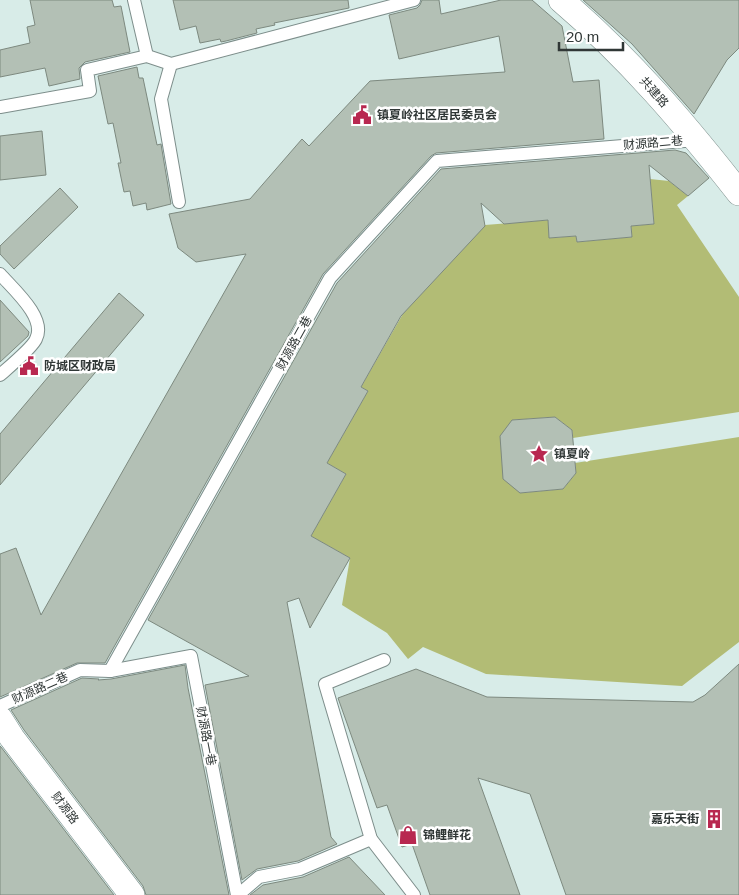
<svg xmlns="http://www.w3.org/2000/svg" width="739" height="895" font-family="Arial,'Noto Sans SC',sans-serif">
	<rect width="100%" height="100%" fill="#d8ece8"/>
	<!-- forest -->
	<path fill="#b2bc75" d="M650 179 669 181 688 196 677 205 739 297V412L573 438 572 430 555 417 513 420 520 493 563 489 576 473 575 463 739 437V642L682 686 486 674 423 647 408 659 387 633 342 605 350 558 311 536 346 474 327 463 368 391 361 387 404 312 485 225 548 220 550 238 576 236 577 242 632 237 631 226 654 224Z"/>
	<!-- building -->
	<g fill="#b3c0b5" stroke="#7d897f">
		<path d="M30 0H112L114 7 121 6 130 52 85 62 79 68 80 79 49 86 45 68 0 77V50L30 43 27 27 35 25Z"/>
		<path d="M173 0H348L349 8 274 23 275 25 256 29 257 33 226 41 221 42 220 39 200 43 196 26 180 30Z"/>
		<path d="M422 0H439L441 14 501 0H532L562 26 573 82 599 80 604 139 436 153 431 156 323 274 105 663H77L0 697V554L16 548 41 615 246 254 196 262 178 248 169 214 250 199 302 139 309 146 370 81 505 72 499 36 399 59 389 15 417 8 420 5Z"/>
		<path d="M583 0H739V48L727 60 694 114 632 44Z"/>
		<path d="M137 67 139 78H143L157 145 161 144 171 204 147 210 146 203 133 206 130 191 124 192 118 163H121L113 123 108 124 98 76Z"/>
		<path d="M42 131 46 175 0 180V136Z"/>
		<path d="M675 150 686 153 709 178 688 196 649 165 654 224 631 226 632 237 577 242 576 236 549 238 548 220 504 224 481 203 485 226 401 316 361 387 368 391 327 463 346 474 311 536 350 558 310 628 299 598 287 602 331 837 337 844 298 861 257 869 242 880 205 685 249 676 148 620 337 283 441 169Z"/>
		<path d="M60 188 78 207 14 269 0 254V246Z"/>
		<path d="M119 293 144 315 0 485V434Z"/>
		<path d="M0 300 29 332 28 336 0 362Z"/>
		<path d="M555 417 572 430 576 473 563 489 520 493 503 479 500 436 512 420Z"/>
		<path d="M739 664V895H566L530 794 478 778 520 895H430L412 844 402 847 387 805 377 808 338 698 416 669 487 697 693 702 705 695Z"/>
		<path d="M185 665 188 688 229 895H146L143 886 24 730 11 710 82 678 99 679 98 680 111 679Z"/>
		<path d="M0 746 1 747 114 895H0Z"/>
		<path d="M349 857 385 895H250L263 885 303 877Z"/>
	</g>
	<g fill="none" stroke-linecap="round" stroke-linejoin="round">
		<!-- lane casing -->
		<g stroke="#7d8e8b" stroke-width="14">
			<g id="lane">
				<path d="M134 0 147 56"/>
				<path d="M171 64 161 99 179 202"/>
				<path d="M0 107 90 91 87 70 147 56 171 64 414 0"/>
				<path d="M0 274C13 289 47 318 36 339 33 347 8 368 0 375"/>
				<path d="M384 660 325 684 371 839 414 895"/>
				<path d="M110 671 191 656 237 895"/>
				<path d="M0 706 80 670 110 671 330 278 437 161 697 140"/>
				<path d="M238 895 259 877 300 869 371 839"/>
			</g>
		</g>
		<!-- street casing -->
		<g stroke="#7d8e8b" stroke-width="26">
			<g id="street">
				<path d="M561 0C628 57 685 124 739 193"/>
				<path d="M0 719 12 738 132 895"/>
			</g>
		</g>
		<!-- lane -->
		<use href="#lane" stroke="#fff" stroke-width="12"/>
		<!-- street -->
		<use href="#street" stroke="#fff" stroke-width="25"/>
	</g>
	<!-- icons -->
	<defs>
		<g id="civic-bare" transform="scale(1.5)"><path d="M-.6-6.5H3V-4.5H.6V-3L4-1V1h2V6H-6V1h2V-1L-.6-3ZM-1.2 2.5V6h2.4V2.5Z" fill="#b82850" stroke="#fff" stroke-width="2.5" paint-order="stroke"/></g>
		<g id="sight-bare" transform="scale(1.5)"><path d="M0-6L1.8-2.2L6-1.7L2.9 1.2L3.7 5.4L0 3.3L-3.7 5.4L-2.9 1.2L-6-1.7L-1.8-2.2Z" fill="#b82850" stroke="#fff" stroke-width="2.5" paint-order="stroke"/></g>
		<g id="building-bare" transform="scale(1.5)"><path d="M-4-6H4V6H1V3H-1V6H-4ZM-2.5-4.3h1.7v1.8h-1.7ZM.8-4.3h1.7v1.8H.8ZM-2.5-1h1.7V.8h-1.7ZM.8-1h1.7V.8H.8Z" fill="#b82850" stroke="#fff" stroke-width="2.5" paint-order="stroke"/></g>
		<g id="shop-bare" transform="scale(1.5)"><path d="M-5-2.5h2.3a2.7 3.5 0 0 1 5.4 0H5L5.5 6h-11ZM-1.5-2.5h3a1.5 2.3 0 0 0-3 0Z" fill="#b82850" stroke="#fff" stroke-width="2.5" paint-order="stroke"/></g>
	</defs>
	<g fill-rule="evenodd">
		<use href="#civic-bare" x="362" y="115"/>
		<use href="#civic-bare" x="29" y="366"/>
		<use href="#sight-bare" x="539" y="454"/>
		<use href="#building-bare" x="714" y="819"/>
		<use href="#shop-bare" x="408" y="835"/>
	</g>
	<g text-anchor="middle" dominant-baseline="central" stroke-width="5" stroke-linejoin="round" paint-order="stroke">
		<!-- street labels -->
		<g font-size="12" fill="#303736" stroke="#fff">
			<text transform="translate(654 92) rotate(48)">共建路</text>
			<text transform="translate(653 143) rotate(-5)">财源路二巷</text>
			<text transform="translate(294 343) rotate(-61)">财源路二巷</text>
			<text transform="translate(40 688) rotate(-24)">财源路二巷</text>
			<text transform="translate(206 736) rotate(79)">财源路一巷</text>
			<text transform="translate(65 808) rotate(53)">财源路</text>
		</g>
		<!-- poi labels -->
		<g font-size="12" font-weight="bold" fill="#303736" stroke="#fff" text-anchor="start">
			<text x="377" y="115">镇夏岭社区居民委员会</text>
			<text x="44" y="366">防城区财政局</text>
			<text x="554" y="454">镇夏岭</text>
			<text x="699" y="819" text-anchor="end">嘉乐天街</text>
			<text x="423" y="835">锦鲤鲜花</text>
		</g>
	</g>
	<!-- scale -->
	<path d="M559 42v8h64v-8" fill="none" stroke="#303736" stroke-width="2.5"/>
	<text x="566" y="42" font-size="15" fill="#303736" stroke="#ffffff" stroke-width="4" paint-order="stroke">20 m</text>
</svg>
